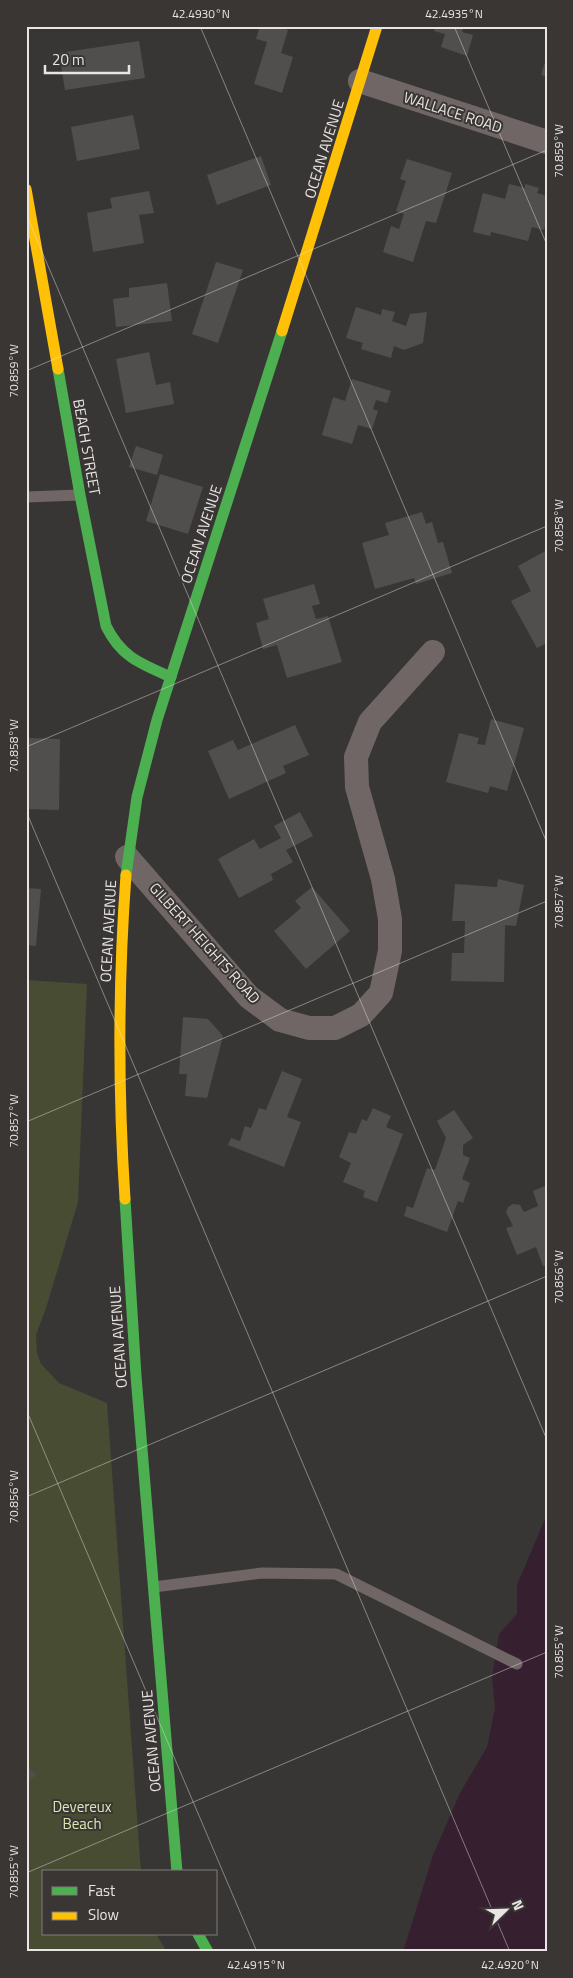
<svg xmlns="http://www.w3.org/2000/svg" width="573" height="1978" font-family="'Titillium Web',sans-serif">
	<rect width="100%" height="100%" fill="#383635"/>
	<!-- green -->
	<path fill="#474c33" d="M26 980 87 984 78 1202 46 1308 36 1335 37 1353 41 1364 59 1383 107 1403 141 1872H44V1934H156L167 1952H26Z"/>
	<!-- water -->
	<path fill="#362030" d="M547 1514V1952H403L433 1855 460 1793 487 1747 495 1708 492 1677 499 1634 517 1614V1585Z"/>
	<!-- building -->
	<g fill="#504f4e">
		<path d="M260 26H278L288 30 281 53 293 57 282 93 254 84 267 42 256 39Z"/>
		<path d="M436 26H464L462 32 473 35 467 56 441 47 445 34 434 31Z"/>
		<path d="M139 41 145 78 65 90 59 53Z"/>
		<path d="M546 59H547V77L541 75Z"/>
		<path d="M133 115 140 149 77 161 71 127Z"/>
		<path d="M261 156 271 185 217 205 207 175Z"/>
		<path d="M407 159 452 173 436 223 426 221 413 262 383 252 391 226 399 229 404 214 396 211 406 181 400 179Z"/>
		<path d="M509 184 525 188V184L539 188 537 193 547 196V220L544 230 532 227 528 241 491 232 490 236 473 232 483 193 505 199Z"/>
		<path d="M149 191 154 213 139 215 144 243 93 252 87 213 112 208 110 198Z"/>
		<path d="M216 262 243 270 218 343 192 334Z"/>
		<path d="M167 283 172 321 116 327 113 299 129 297V288Z"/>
		<path d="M356 307 381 315 382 309 395 312 392 321 406 326 410 314 427 312 423 343 404 350 394 346 391 358 361 349 363 343 346 338Z"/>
		<path d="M149 352 156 385 170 382 174 404 126 413 116 359Z"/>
		<path d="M352 379 391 391 387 403 376 400 373 409 378 411 372 429 358 425 352 444 322 435 333 397 345 401Z"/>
		<path d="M136 446 163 455 157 475 129 467Z"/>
		<path d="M160 474 203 487 188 534 146 521Z"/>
		<path d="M422 512 426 524 432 522 438 543 443 542 452 573 416 584 414 578 375 589 362 543 389 535 385 523Z"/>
		<path d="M547 550V643L537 648 511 601 531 591 518 566Z"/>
		<path d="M314 584 320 604 312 606 316 619 328 616 342 662 287 678 277 645 263 649 256 623 269 619 263 599Z"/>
		<path d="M491 719 524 728 507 791 490 786 488 793 446 782 459 733 479 738 477 744 485 745Z"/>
		<path d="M295 725 309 755 283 766 286 773 229 799 208 751 233 740 238 750Z"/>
		<path d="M26 738 60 739 59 810 26 809Z"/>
		<path d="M300 812 313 836 286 850 293 862 271 874 273 880 239 898 218 859 254 839 260 849 281 838 274 826Z"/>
		<path d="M498 879 524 885 516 926 505 925 504 982 451 981 452 953H464L465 921H452L455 884 497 887Z"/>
		<path d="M312 887 350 931 306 969 274 931 301 908 295 901Z"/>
		<path d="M26 888 41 889 36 946 26 945Z"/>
		<path d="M183 1017 208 1019 223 1036 207 1098 185 1096 187 1074H179Z"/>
		<path d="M282 1071 302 1079 287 1117 301 1122 284 1167 228 1145 231 1138 240 1141 245 1126 251 1128 259 1108 266 1110Z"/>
		<path d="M373 1108 391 1116 386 1127 403 1134 377 1202 363 1197 365 1191 343 1182 351 1163 339 1157 349 1132 356 1134 362 1119 367 1121Z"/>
		<path d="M454 1110 473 1138 463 1145V1155L470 1158 462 1179 470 1183 463 1203 458 1201 447 1232 404 1216 407 1206 413 1208 427 1168 435 1170 446 1138 437 1121Z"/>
		<path d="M547 1185V1265L543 1266 536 1247 517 1255 506 1228 513 1226 506 1212 508 1207 513 1204 520 1205 524 1212 538 1206 533 1191Z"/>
		<path d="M26 1764 36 1775 26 1783Z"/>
	</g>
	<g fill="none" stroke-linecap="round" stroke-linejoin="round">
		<!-- lane -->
		<g stroke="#716666" stroke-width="11">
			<path d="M26 497 80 495"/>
			<path d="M154 1587 262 1573 336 1574 517 1664"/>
		</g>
		<!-- street -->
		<g stroke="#716666" stroke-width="24">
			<path d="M360 81 547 142"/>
			<path d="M127 857 249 997 280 1020 309 1028H335L361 1015 381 993 390 951V919L383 879 357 787 356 757 370 722 433 652"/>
		</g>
		<!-- fast -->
		<g stroke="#4caf50" stroke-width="11">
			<path d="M58 369 80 495 106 626C121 657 141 664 171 677"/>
			<path d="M126 875 137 797 157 720 282 331"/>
			<path d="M125 1199 136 1376 177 1872"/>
			<path d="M198 1934 208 1952"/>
		</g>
		<!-- slow -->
		<g stroke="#ffc107" stroke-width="11">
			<path d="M26 189 58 369"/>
			<path d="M282 331 377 26"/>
			<path d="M125 1199C118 1091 118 983 126 875"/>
		</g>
	</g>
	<!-- ticks -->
	<path fill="none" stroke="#e8e5e4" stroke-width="1" stroke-opacity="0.45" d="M200 26 547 843M454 26 547 245M26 214 547 1440M26 371 547 150M26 747 547 526M26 811 510 1952M26 1122 547 901M26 1409 257 1952M26 1497 547 1276M26 1873 547 1652"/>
	<g text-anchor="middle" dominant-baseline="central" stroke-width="4" stroke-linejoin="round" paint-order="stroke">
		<!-- street labels -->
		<g font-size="15" fill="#e8e5e4" stroke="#393634">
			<text transform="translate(453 112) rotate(18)">WALLACE ROAD</text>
			<text transform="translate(324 149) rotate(-73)">OCEAN AVENUE</text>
			<text transform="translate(87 447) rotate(80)">BEACH STREET</text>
			<text transform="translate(201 534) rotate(-72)">OCEAN AVENUE</text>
			<text transform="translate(108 931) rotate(-87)">OCEAN AVENUE</text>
			<text transform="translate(205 943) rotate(48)">GILBERT HEIGHTS ROAD</text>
			<text transform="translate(118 1337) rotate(-94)">OCEAN AVENUE</text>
			<text transform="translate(151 1741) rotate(-95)">OCEAN AVENUE</text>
		</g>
		<!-- park labels -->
		<g font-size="15" fill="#dce8af" stroke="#393634">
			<text x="82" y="1806">Devereux<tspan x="82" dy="17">Beach</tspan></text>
		</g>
	</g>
	<!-- border -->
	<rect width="573" height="1978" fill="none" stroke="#393634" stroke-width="55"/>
	<!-- legend -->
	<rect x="42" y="1870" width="175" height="65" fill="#393634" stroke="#7f7c7a"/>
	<rect x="52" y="1887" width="25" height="8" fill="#4caf50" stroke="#7f7c7a"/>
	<text x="88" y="1896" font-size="15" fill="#e8e5e4">Fast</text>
	<rect x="52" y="1912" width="25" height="8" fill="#ffc107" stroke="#7f7c7a"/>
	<text x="88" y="1920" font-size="15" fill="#e8e5e4">Slow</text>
	<!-- north arrow -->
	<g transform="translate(506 1910) rotate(67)" stroke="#393634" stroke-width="4" paint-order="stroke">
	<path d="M0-4L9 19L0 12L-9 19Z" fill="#e8e5e4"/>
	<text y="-8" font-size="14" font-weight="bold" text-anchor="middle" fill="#e8e5e4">N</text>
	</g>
	<!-- scale -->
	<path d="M45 65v8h84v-8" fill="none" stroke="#e8e5e4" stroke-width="2.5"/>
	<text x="52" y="65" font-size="15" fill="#e8e5e4" stroke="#393634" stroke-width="4" paint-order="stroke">20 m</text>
	<rect x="28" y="28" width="518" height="1922" fill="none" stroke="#e8e5e4" stroke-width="2"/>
	<g font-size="12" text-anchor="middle" fill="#e8e5e4">
		<text x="201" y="18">42.4930°N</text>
		<text x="454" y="18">42.4935°N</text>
		<text transform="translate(559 151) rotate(-90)" y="4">70.859°W</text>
		<text transform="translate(14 371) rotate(-90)" y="4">70.859°W</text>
		<text transform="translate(559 526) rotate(-90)" y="4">70.858°W</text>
		<text transform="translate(14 746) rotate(-90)" y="4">70.858°W</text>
		<text transform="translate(559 902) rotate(-90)" y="4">70.857°W</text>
		<text transform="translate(14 1121) rotate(-90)" y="4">70.857°W</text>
		<text transform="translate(559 1277) rotate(-90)" y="4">70.856°W</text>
		<text transform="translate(14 1497) rotate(-90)" y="4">70.856°W</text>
		<text transform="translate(559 1652) rotate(-90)" y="4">70.855°W</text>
		<text transform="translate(14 1872) rotate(-90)" y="4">70.855°W</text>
		<text x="256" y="1969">42.4915°N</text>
		<text x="510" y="1969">42.4920°N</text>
	</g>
</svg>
